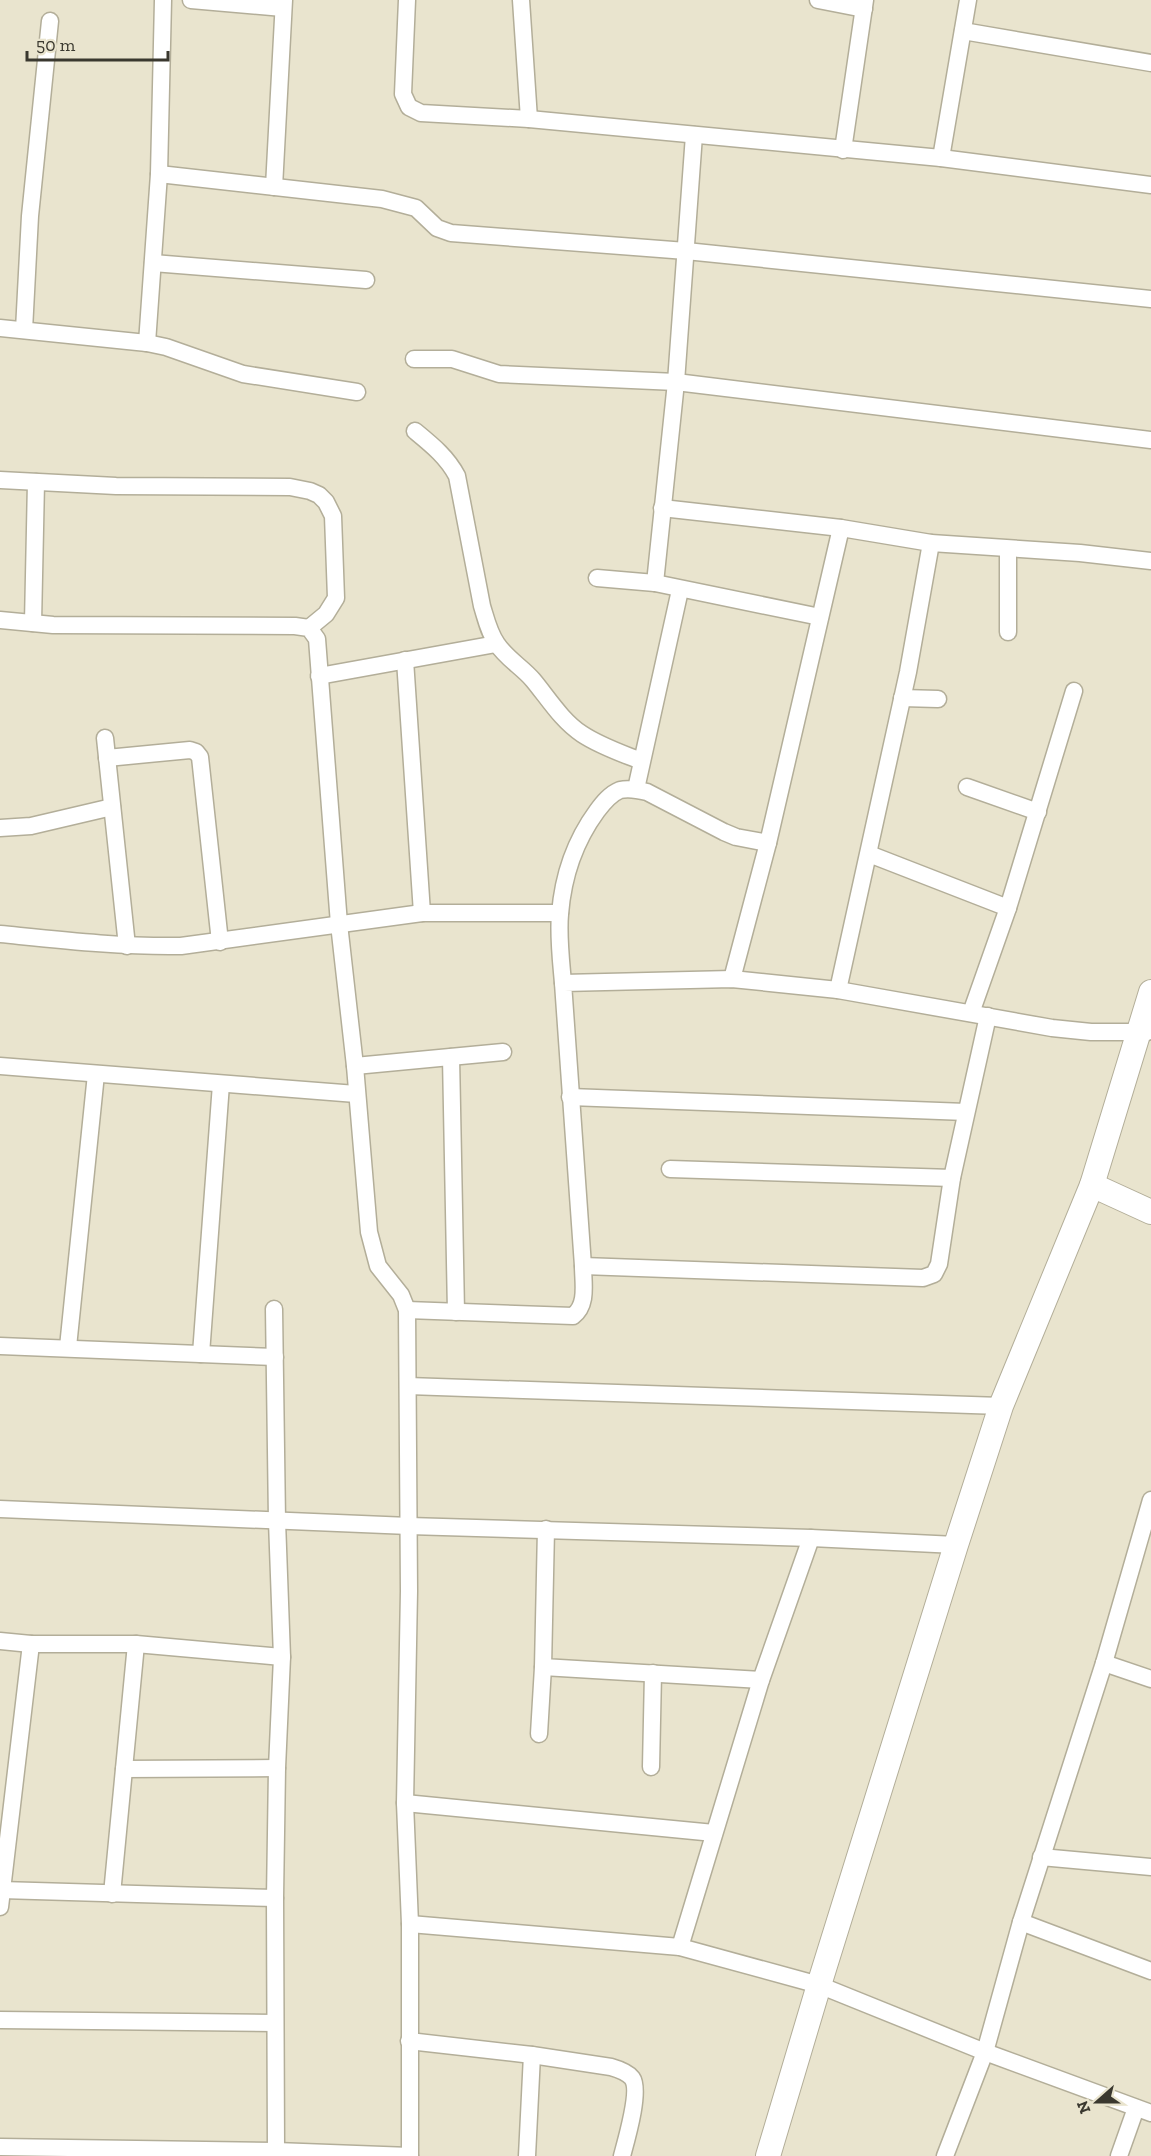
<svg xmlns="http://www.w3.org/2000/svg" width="1151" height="2156" font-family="'Zilla Slab',serif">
	<rect width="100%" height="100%" fill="#e9e4ce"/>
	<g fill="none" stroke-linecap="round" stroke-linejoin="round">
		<!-- street casing -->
		<g stroke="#b3ae99" stroke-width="19">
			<g id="street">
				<path d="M191 0 283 8"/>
				<path d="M407 0 403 94 409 107 421 113 529 119 521 0"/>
				<path d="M818 0 864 9"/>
				<path d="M963 31 1151 63"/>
				<path d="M529 119 941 158 1151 185"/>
				<path d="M843 150 865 0"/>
				<path d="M941 158 968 0"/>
				<path d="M159 174 382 199 416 208 437 228 451 233 686 251 1151 299"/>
				<path d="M274 187 284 0"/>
				<path d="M153 263 366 280"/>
				<path d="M0 328 147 343 166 347 243 374 357 392"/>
				<path d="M24 330 30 216 50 21"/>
				<path d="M147 343 159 174 163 0"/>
				<path d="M414 359H452L499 374 676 382 1151 440"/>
				<path d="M415 431C432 445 447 457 457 476L482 606C486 619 489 633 497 644 507 659 522 667 533 680 548 698 562 721 582 734 600 746 621 753 641 761"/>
				<path d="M0 480 116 486 290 487 310 491 319 495 326 502 333 516 336 598 326 614 309 628"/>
				<path d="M662 508 841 528 931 543 1080 553 1151 561"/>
				<path d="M597 578 655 583 820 617"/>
				<path d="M655 583 676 382 694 135"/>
				<path d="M0 620 53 625 295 626 309 628 317 639 339 924 355 1066 369 1232 378 1266 401 1295 407 1310 409 1591 405 1803 410 1924V2156"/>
				<path d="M33 623 36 482"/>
				<path d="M1008 632V549"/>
				<path d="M405 660 422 913"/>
				<path d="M319 676 496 644"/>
				<path d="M902 698 938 699"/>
				<path d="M105 738 127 946"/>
				<path d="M107 758 190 750 196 752 200 757 220 942"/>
				<path d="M967 787 1038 812"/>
				<path d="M636 789 680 590"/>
				<path d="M0 828 31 826 112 807"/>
				<path d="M869 854 1008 908"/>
				<path d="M0 934C60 940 120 947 181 946L422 913H560"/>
				<path d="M732 979 768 843 841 528"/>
				<path d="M563 983C561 960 558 936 560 914 563 876 575 841 597 811 603 803 610 794 620 790 629 788 639 790 647 792L724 832 736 837 768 843"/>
				<path d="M838 990 908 672 931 543"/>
				<path d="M971 1013 1008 908 1074 691"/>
				<path d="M451 1057 456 1312"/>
				<path d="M0 1066 356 1094"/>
				<path d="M355 1066 503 1052"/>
				<path d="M570 1097 966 1112"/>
				<path d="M670 1169 952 1178"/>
				<path d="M583 1266 923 1278 934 1274 939 1264 952 1178 988 1016"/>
				<path d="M274 1309 277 1521 282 1657 277 1768 275 1898 276 2151"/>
				<path d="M407 1310 573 1316C588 1305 583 1283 583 1266L563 983 732 979 838 990 1052 1028 1091 1032H1147"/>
				<path d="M0 1346 275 1357"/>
				<path d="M68 1347 96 1074"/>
				<path d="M201 1354 221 1084"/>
				<path d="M408 1386 1001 1406"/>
				<path d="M0 1509 409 1526 811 1538 956 1545"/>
				<path d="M546 1529 543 1667 761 1680"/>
				<path d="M0 1641 31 1644H136L282 1657"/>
				<path d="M1104 1663 1151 1679"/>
				<path d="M539 1734 543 1667"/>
				<path d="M651 1767 653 1673"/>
				<path d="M124 1769 277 1768"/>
				<path d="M405 1803 714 1833"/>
				<path d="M1041 1857 1151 1867"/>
				<path d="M1 1890 275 1898"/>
				<path d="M112 1894 136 1644"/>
				<path d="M0 1907 31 1644"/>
				<path d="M1021 1922 1151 1971"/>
				<path d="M410 1924 680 1947 819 1985 985 2052 1151 2113"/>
				<path d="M680 1947 761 1680 811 1538"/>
				<path d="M0 2020 275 2023"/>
				<path d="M409 2041 532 2055 611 2067C618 2069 627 2072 632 2078 641 2090 626 2141 622 2156"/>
				<path d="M0 2147 276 2151 410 2156"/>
				<path d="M527 2156 532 2055"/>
				<path d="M945 2156 985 2052 1021 1922 1104 1663 1151 1500"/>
				<path d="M1119 2156 1136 2108"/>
			</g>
		</g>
		<!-- secondary casing -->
		<g stroke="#b3ae99" stroke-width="26">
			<g id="secondary">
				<path d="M1092 1185 1151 1212"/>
				<path d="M768 2156 819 1985 956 1545 1001 1406 1092 1185 1151 992"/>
			</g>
		</g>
		<!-- street -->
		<use href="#street" stroke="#fff" stroke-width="16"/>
		<!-- secondary -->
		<use href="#secondary" stroke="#fff" stroke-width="24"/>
	</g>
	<!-- north arrow -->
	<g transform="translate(1097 2102) rotate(249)" stroke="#e9e4ce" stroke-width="4.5" paint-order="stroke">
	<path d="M0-4.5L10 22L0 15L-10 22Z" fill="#3a382f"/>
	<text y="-9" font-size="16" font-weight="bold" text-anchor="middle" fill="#3a382f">N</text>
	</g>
	<!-- scale -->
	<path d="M27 51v9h141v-9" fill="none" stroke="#3a382f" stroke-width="3"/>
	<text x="36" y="51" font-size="18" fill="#3a382f" stroke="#e9e4ce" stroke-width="4.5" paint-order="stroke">50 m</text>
</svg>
